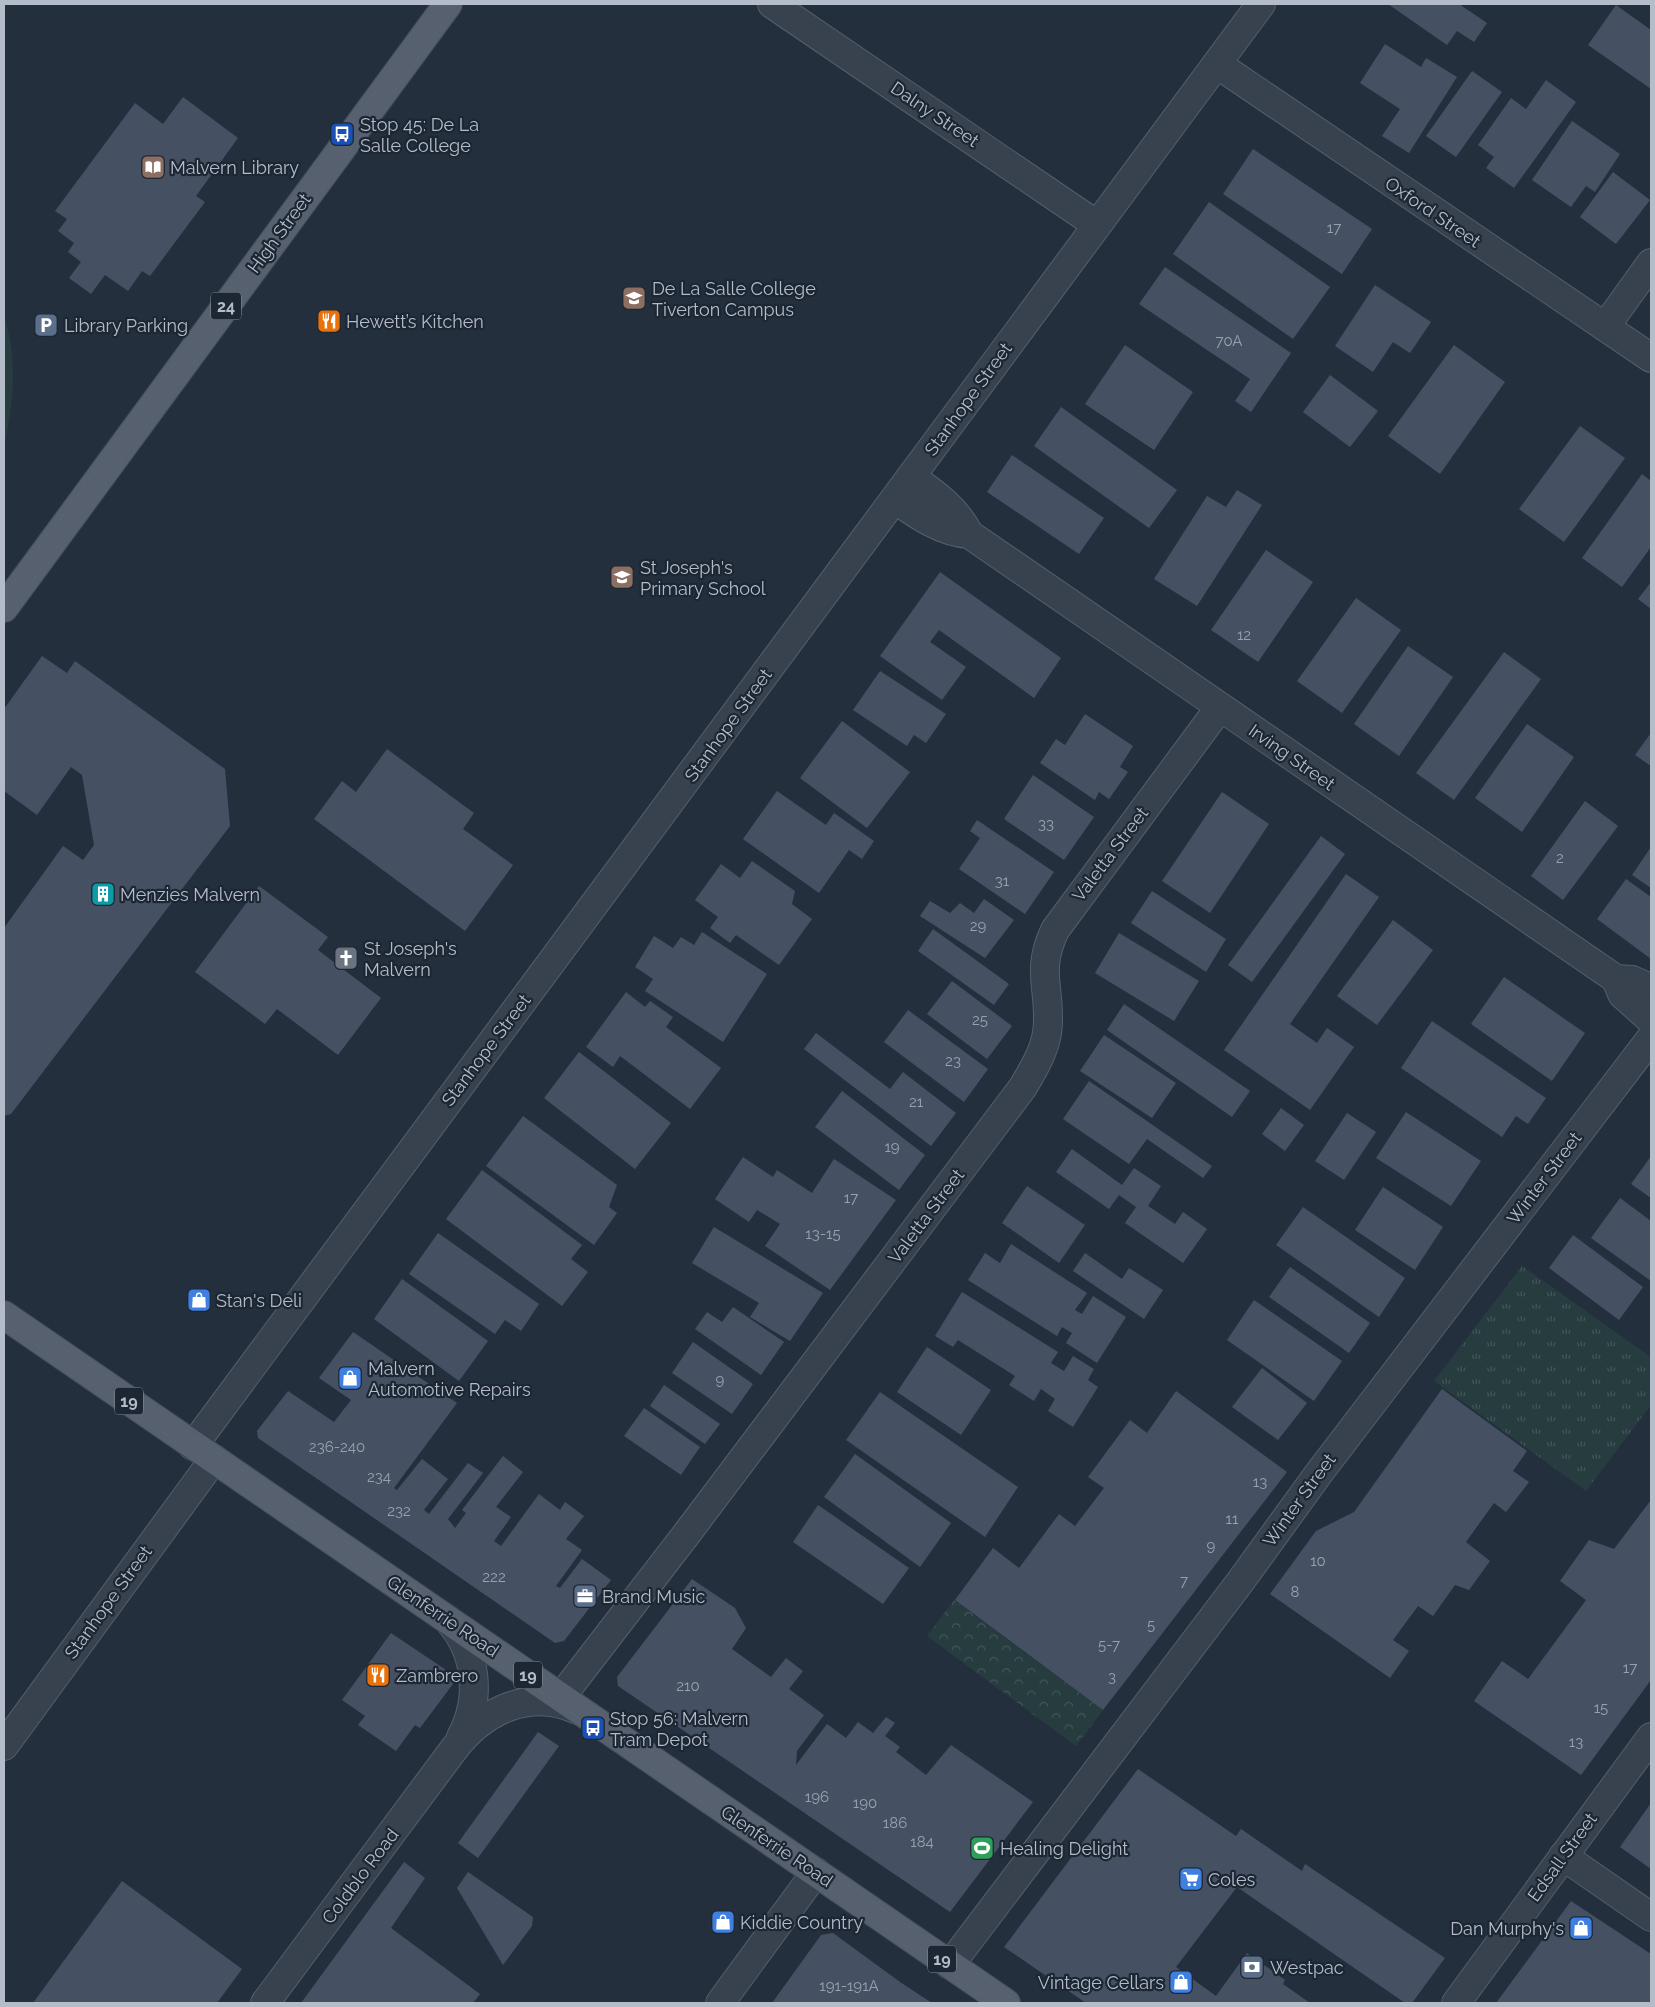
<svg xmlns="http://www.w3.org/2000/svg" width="1655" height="2007" font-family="Raleway,sans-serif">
	<defs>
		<pattern id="grass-tufts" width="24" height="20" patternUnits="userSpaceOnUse" patternTransform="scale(1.25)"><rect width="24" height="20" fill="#263c3f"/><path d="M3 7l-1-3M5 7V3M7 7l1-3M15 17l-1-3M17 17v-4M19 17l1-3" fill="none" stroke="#435659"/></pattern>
		<pattern id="park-crowns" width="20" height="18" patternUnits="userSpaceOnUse" patternTransform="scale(1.25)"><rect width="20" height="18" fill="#263c3f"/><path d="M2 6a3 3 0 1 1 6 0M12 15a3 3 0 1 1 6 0" fill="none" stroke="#435659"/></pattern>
	</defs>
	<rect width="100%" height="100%" fill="#242f3e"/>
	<!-- grass -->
	<path fill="url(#grass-tufts)" d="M1522 1266 1651 1357V1405L1586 1491 1434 1381Z"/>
	<!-- park -->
	<path fill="url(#park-crowns)" d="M954 1600 1103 1710 1076 1746 927 1636Z"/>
	<!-- pitch -->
	<path fill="#263c3f" d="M4 317C18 358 14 404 4 445Z"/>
	<!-- building -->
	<g fill="#455162">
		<path d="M1388 4H1459L1487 23 1474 42 1457 31 1447 45Z"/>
		<path d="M1616 5 1651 30V89L1588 45Z"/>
		<path d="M1385 44 1421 67 1426 58 1457 77 1409 153 1382 136 1400 109 1360 83Z"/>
		<path d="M1472 71 1502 92 1456 157 1426 136Z"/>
		<path d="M1546 80 1576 102 1514 188 1486 168 1494 157 1478 145 1511 98 1526 109Z"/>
		<path d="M183 97 238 138 196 196 205 202 150 276 142 271 128 291 105 275 91 294 69 278 81 262 68 252 74 243 58 231 67 219 55 211 135 103 163 124Z"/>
		<path d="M1572 121 1620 154 1595 192 1586 186 1571 207 1532 180Z"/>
		<path d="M1253 149 1372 229 1342 274 1223 194Z"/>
		<path d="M1613 172 1650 200 1616 244 1580 217Z"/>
		<path d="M1209 202 1330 287 1293 339 1173 254Z"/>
		<path d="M1165 267 1291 353 1251 412 1235 401 1250 379 1139 304Z"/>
		<path d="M1375 285 1431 322 1410 353 1393 342 1373 372 1335 346Z"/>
		<path d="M1125 345 1193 392 1154 450 1085 404Z"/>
		<path d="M1454 345 1505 382 1440 474 1388 436Z"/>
		<path d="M1330 375 1378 411 1350 447 1303 412Z"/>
		<path d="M1061 407 1177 490 1149 528 1034 446Z"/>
		<path d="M1580 426 1625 458 1564 542 1519 509Z"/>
		<path d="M1012 455 1104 518 1079 554 987 492Z"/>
		<path d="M1642 474 1651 481V547L1622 587 1582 558Z"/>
		<path d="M1237 490 1262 505 1197 606 1154 579 1207 496 1226 507Z"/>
		<path d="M1266 550 1313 582 1258 662 1211 630Z"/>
		<path d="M940 572 1061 658 1034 698 939 630 930 642 966 667 942 700 880 656Z"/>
		<path d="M1651 582V609L1638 599Z"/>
		<path d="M1356 598 1401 630 1342 713 1297 681Z"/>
		<path d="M1408 646 1453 677 1399 756 1354 724Z"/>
		<path d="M1504 652 1541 679 1454 800 1416 773Z"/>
		<path d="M42 656 67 673 75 661 225 769 230 826 11 1114 4 1116V928L63 846 83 860 94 845 82 775 71 767 37 815 4 791V709Z"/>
		<path d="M880 671 946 714 926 743 914 735 907 746 853 710Z"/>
		<path d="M1085 714 1133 746 1120 767 1128 772 1109 799 1099 792 1095 800 1040 763 1056 739 1065 745Z"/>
		<path d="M842 721 910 772 867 828 800 778Z"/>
		<path d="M1527 724 1574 757 1522 832 1475 798Z"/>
		<path d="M1651 733V766L1635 755Z"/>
		<path d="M387 749 474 813 463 829 513 865 465 931 314 819 342 781 356 792Z"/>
		<path d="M1033 775 1094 817 1064 860 1004 819Z"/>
		<path d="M777 791 826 825 834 813 874 841 862 859 849 850 819 893 743 839Z"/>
		<path d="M1222 792 1269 824 1210 913 1162 881Z"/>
		<path d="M1585 801 1618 826 1563 900 1531 876Z"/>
		<path d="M977 820 1054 872 1025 914 959 869 980 838 970 831Z"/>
		<path d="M1321 836 1345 854 1252 982 1228 965Z"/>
		<path d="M1651 847V888L1632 875Z"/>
		<path d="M752 861 795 891 792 904 812 919 779 965 736 935 730 943 710 928 718 917 695 900 721 864 740 878Z"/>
		<path d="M1346 874 1379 897 1290 1024 1317 1043 1327 1028 1354 1047 1310 1110 1224 1050Z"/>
		<path d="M1626 879 1651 897V959L1597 919Z"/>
		<path d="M259 886 328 937 318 950 381 998 338 1055 277 1009 265 1024 195 972Z"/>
		<path d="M1152 891 1226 939 1206 972 1131 923Z"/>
		<path d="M984 899 1014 920 985 958 920 916 930 901 950 913 960 903 974 913Z"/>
		<path d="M1393 920 1433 950 1377 1025 1337 996Z"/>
		<path d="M933 929 1009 984 994 1005 918 951Z"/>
		<path d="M702 932 767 974 723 1042 645 991 653 979 635 967 654 936 673 948 681 937 694 945Z"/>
		<path d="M1119 933 1199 981 1174 1021 1095 973Z"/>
		<path d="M1504 977 1585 1033 1552 1081 1471 1024Z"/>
		<path d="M952 981 1012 1026 987 1059 927 1014Z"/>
		<path d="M626 992 645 1007 650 1001 673 1017 666 1027 721 1068 690 1109 620 1056 613 1067 586 1047Z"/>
		<path d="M1124 1004 1250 1091 1232 1117 1107 1030Z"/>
		<path d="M908 1010 988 1069 964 1102 884 1042Z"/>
		<path d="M1432 1021 1546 1098 1528 1124 1516 1116 1502 1137 1401 1068Z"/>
		<path d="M816 1033 890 1089 903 1072 956 1113 931 1146 804 1049Z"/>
		<path d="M1104 1035 1176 1083 1152 1118 1080 1071Z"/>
		<path d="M579 1052 671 1123 635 1169 544 1098Z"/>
		<path d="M1089 1081 1212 1166 1203 1178 1147 1139 1129 1164 1063 1119Z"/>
		<path d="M842 1091 925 1155 899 1190 815 1127Z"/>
		<path d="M1281 1108 1304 1125 1285 1151 1262 1134Z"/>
		<path d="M1406 1112 1481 1161 1451 1206 1376 1158Z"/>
		<path d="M1347 1113 1376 1132 1344 1180 1315 1161Z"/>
		<path d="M523 1116 617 1185 609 1207 617 1213 594 1245 486 1166Z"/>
		<path d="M1072 1149 1122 1185 1134 1168 1161 1186 1148 1206 1175 1224 1183 1212 1207 1229 1183 1263 1125 1223 1136 1207 1119 1195 1109 1209 1056 1172Z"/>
		<path d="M1651 1156V1198L1631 1184Z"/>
		<path d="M743 1157 773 1177 777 1170 812 1193 834 1159 896 1200 830 1290 765 1246 780 1224 757 1210 749 1222 715 1199Z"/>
		<path d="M482 1170 582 1245 571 1259 588 1272 562 1306 446 1219Z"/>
		<path d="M1027 1186 1085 1225 1059 1263 1002 1223Z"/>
		<path d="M1383 1187 1443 1227 1415 1270 1355 1230Z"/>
		<path d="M1620 1198 1651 1221V1281L1591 1238Z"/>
		<path d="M1303 1207 1405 1278 1379 1317 1276 1245Z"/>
		<path d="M714 1227 823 1293 790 1341 750 1317 759 1303 692 1263Z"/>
		<path d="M438 1233 539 1304 521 1331 505 1320 495 1334 409 1274Z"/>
		<path d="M1573 1235 1643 1287 1619 1320 1549 1268Z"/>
		<path d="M1011 1244 1087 1293 1075 1310 1082 1314 1093 1296 1126 1317 1097 1363 1066 1343 1072 1333 1062 1327 1057 1336 968 1280 985 1253 1000 1263Z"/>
		<path d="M1085 1253 1122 1279 1129 1268 1163 1290 1144 1319 1073 1271Z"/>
		<path d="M1290 1267 1370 1323 1349 1353 1269 1297Z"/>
		<path d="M402 1279 488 1341 459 1381 374 1319Z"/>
		<path d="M962 1292 1058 1352 1051 1363 1064 1371 1073 1356 1094 1369 1088 1380 1098 1387 1073 1427 1048 1411 1055 1399 1041 1389 1034 1401 1009 1385 1015 1376 958 1340 953 1347 935 1336Z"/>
		<path d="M1254 1300 1342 1361 1314 1401 1227 1340Z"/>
		<path d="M733 1307 784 1342 761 1375 695 1329 707 1312 722 1322Z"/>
		<path d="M353 1332 457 1403 394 1488 397 1490 422 1459 448 1479 424 1510 429 1514 468 1463 483 1473 448 1519 455 1528 466 1513 462 1510 503 1456 523 1472 496 1507 511 1517 494 1541 501 1546 539 1494 560 1510 565 1502 584 1516 566 1539 582 1550 556 1586 560 1588 582 1559 611 1580 564 1641 555 1643 258 1438 257 1431 288 1391 334 1422 351 1400 319 1378Z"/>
		<path d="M693 1342 753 1384 732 1414 672 1373Z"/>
		<path d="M927 1347 991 1390 961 1435 897 1392Z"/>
		<path d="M1262 1368 1307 1403 1278 1440 1232 1407Z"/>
		<path d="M664 1385 720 1424 705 1444 650 1406Z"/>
		<path d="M1442 1389 1527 1451 1513 1471 1529 1482 1506 1512 1494 1503 1466 1542 1490 1561 1469 1590 1455 1585 1433 1616 1418 1606 1393 1640 1409 1651 1390 1678 1270 1594 1316 1531 1354 1512Z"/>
		<path d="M1176 1391 1287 1472 1103 1710 955 1600 993 1548 1019 1568 1059 1514 1075 1526 1104 1488 1088 1477 1130 1420 1147 1433Z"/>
		<path d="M880 1392 1018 1487 985 1537 846 1440Z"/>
		<path d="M644 1408 700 1447 681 1475 624 1436Z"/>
		<path d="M855 1454 951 1523 920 1567 824 1497Z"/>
		<path d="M1651 1500V1680L1581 1775 1474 1701 1502 1661 1528 1679 1586 1600 1560 1581 1589 1540 1614 1549Z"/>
		<path d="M818 1505 909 1568 883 1604 793 1542Z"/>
		<path d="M692 1579 735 1608 746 1628 732 1649 771 1677 786 1658 803 1671 789 1689 824 1715 797 1751 796 1765 827 1724 846 1738 858 1722 873 1733 886 1717 895 1723 885 1736 900 1747 896 1752 926 1775 951 1745 1033 1802 950 1912 618 1686 617 1677Z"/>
		<path d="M391 1633 452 1674 453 1684 420 1728 415 1725 396 1751 358 1725 365 1716 342 1700Z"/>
		<path d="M538 1732 559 1746 478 1858 458 1843Z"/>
		<path d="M1138 1769 1236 1836 1241 1829 1302 1871 1305 1864 1445 1958 1412 2003H1405L1237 1887 1176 1967 1216 1996 1247 1953 1285 1980 1283 1984 1310 2003H1086L1004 1947Z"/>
		<path d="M1651 1803V1869L1620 1847Z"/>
		<path d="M404 1862 425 1878 391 1928 480 1994 473 2003H301Z"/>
		<path d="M468 1872 533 1917 532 1926 503 1965 457 1888Z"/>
		<path d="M122 1881 242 1969 217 2003H33Z"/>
		<path d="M1571 1901 1651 1954V2003H1496Z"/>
		<path d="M833 1933 900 1982 932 2003H772L821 1935Z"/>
	</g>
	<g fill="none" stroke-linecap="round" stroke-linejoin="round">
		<!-- street casing -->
		<g stroke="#565f6c" stroke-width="30">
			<g id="street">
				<path d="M772 4 1097 225"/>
				<path d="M1217 64 1651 358"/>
				<path d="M1605 327 1651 263"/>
				<path d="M911 477C933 492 957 509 969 534"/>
				<path d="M895 499C917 515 941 532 969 534L1616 979 1632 980 1651 988"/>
				<path d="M1616 979 1622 994 1651 1020"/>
				<path d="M193 1446 1261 4"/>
				<path d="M448 1620C477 1652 482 1698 461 1737"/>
				<path d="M561 1697 688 1532 1023 1087C1033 1070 1044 1052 1047 1033 1053 992 1034 974 1055 930L1220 707"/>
				<path d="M4 1746 214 1459"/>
				<path d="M1563 1856 1651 1917"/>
				<path d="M950 1965 1240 1582 1319 1473 1651 1038"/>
				<path d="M265 2003 454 1749C484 1710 530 1688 578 1710"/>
				<path d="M720 2003 816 1872"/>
				<path d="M1456 2003 1651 1737"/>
			</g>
		</g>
		<!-- primary casing -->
		<g stroke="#414a57" stroke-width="30">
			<g id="primary">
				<path d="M4 608 448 4"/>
				<path d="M4 1315 1006 2003"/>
			</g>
		</g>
		<!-- street -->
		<use href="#street" stroke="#38414e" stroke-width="28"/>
		<!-- primary -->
		<use href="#primary" stroke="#56606e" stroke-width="28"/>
		<!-- tram -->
		<g stroke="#5a6575" stroke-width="1">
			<path d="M4 595 440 4"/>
			<path d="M4 619 458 4"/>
			<path d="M4 1307 1020 2003"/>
			<path d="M4 1323 994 2003"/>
		</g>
	</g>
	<!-- icons -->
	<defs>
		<g id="bus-square" transform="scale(1.25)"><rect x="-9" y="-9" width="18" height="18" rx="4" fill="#1a4fb4" stroke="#1d2633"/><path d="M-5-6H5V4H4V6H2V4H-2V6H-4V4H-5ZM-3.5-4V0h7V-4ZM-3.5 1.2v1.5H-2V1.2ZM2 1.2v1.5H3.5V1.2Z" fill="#fff"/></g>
		<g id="library-square" transform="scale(1.25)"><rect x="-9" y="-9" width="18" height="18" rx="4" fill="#8d6e63" stroke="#1d2633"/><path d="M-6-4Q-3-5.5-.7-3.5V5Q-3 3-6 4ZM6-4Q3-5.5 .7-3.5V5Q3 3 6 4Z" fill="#fff"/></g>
		<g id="school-square" transform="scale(1.25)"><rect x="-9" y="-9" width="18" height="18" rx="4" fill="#8d6e63" stroke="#1d2633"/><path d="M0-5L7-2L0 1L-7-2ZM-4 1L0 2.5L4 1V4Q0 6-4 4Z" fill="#fff"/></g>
		<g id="restaurant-square" transform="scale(1.25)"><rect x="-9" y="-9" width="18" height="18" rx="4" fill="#e8710a" stroke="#1d2633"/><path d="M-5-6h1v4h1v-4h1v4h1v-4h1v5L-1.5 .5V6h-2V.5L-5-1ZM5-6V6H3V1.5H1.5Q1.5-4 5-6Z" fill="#fff"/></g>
		<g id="parking-square" transform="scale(1.25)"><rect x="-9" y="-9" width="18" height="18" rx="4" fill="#5c6f8a" stroke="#1d2633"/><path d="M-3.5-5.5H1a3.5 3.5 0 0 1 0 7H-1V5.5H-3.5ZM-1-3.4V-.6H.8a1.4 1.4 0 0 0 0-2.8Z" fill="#fff"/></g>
		<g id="building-square" transform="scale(1.25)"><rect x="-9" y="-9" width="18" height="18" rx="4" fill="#0f9aa8" stroke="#1d2633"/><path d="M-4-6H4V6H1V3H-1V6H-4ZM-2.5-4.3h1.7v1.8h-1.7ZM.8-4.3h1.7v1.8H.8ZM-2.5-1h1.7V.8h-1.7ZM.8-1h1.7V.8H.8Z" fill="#fff"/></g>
		<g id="church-square" transform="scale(1.25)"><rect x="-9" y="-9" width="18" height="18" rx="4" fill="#6b7280" stroke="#1d2633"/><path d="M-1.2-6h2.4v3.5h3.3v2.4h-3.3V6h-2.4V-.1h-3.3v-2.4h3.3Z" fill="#fff"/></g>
		<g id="shop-square" transform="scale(1.25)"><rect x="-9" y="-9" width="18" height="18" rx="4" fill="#3f7fe0" stroke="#1d2633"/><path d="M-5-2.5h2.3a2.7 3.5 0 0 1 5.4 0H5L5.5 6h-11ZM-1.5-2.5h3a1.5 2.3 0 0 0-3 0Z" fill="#fff"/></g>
		<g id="office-square" transform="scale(1.25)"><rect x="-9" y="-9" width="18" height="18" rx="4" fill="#5c6f8a" stroke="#1d2633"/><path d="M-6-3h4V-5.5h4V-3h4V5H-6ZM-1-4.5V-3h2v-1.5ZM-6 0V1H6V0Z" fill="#fff"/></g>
		<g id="stadium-square" transform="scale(1.25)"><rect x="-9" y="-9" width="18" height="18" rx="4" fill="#2e9e5b" stroke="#1d2633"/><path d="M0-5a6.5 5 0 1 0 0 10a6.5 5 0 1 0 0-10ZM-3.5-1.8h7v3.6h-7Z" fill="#fff"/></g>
		<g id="supermarket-square" transform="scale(1.25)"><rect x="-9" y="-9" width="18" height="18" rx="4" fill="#3f7fe0" stroke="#1d2633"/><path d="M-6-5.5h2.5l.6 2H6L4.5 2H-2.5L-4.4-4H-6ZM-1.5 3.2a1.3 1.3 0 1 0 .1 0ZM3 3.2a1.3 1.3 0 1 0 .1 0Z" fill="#fff"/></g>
		<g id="bank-square" transform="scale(1.25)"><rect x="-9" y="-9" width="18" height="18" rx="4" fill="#5c6f8a" stroke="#1d2633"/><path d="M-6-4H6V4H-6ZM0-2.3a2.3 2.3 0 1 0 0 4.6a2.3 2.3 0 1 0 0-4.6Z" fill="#fff"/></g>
	</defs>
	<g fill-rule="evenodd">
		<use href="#bus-square" x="342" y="134"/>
		<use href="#library-square" x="153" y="167"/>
		<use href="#school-square" x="634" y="298"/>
		<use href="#restaurant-square" x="329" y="321"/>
		<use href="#parking-square" x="46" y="325"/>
		<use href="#school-square" x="622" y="577"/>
		<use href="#building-square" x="103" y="894"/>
		<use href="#church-square" x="346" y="958"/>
		<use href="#shop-square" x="199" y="1300"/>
		<use href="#shop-square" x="350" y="1378"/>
		<use href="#office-square" x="585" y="1596"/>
		<use href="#restaurant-square" x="378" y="1675"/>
		<use href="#bus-square" x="593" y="1728"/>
		<use href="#stadium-square" x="982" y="1848"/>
		<use href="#supermarket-square" x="1191" y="1879"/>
		<use href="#shop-square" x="723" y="1922"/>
		<use href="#shop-square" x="1581" y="1928"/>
		<use href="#bank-square" x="1252" y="1967"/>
		<use href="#shop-square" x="1181" y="1982"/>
	</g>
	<g text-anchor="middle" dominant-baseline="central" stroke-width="4.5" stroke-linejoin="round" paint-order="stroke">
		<!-- number labels -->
		<g font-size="15" fill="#98a1af">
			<text x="1334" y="228">17</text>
			<text x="1229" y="341">70A</text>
			<text x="1244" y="635">12</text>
			<text x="1046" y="824">33</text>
			<text x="1560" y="858">2</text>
			<text x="1002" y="881">31</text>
			<text x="978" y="926">29</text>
			<text x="980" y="1020">25</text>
			<text x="953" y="1061">23</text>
			<text x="916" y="1102">21</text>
			<text x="892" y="1147">19</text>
			<text x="851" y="1198">17</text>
			<text x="823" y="1234">13-15</text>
			<text x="720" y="1380">9</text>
			<text x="337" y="1447">236-240</text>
			<text x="379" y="1477">234</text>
			<text x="1260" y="1482">13</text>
			<text x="399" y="1511">232</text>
			<text x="1232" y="1519">11</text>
			<text x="1211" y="1546">9</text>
			<text x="1318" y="1561">10</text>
			<text x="494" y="1577">222</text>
			<text x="1184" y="1581">7</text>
			<text x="1295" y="1592">8</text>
			<text x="1151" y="1625">5</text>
			<text x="1109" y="1645">5-7</text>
			<text x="1630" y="1668">17</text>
			<text x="1112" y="1677">3</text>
			<text x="688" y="1686">210</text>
			<text x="1601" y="1708">15</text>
			<text x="1576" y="1742">13</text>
			<text x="817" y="1797">196</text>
			<text x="865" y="1803">190</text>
			<text x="895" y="1823">186</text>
			<text x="922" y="1842">184</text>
			<text x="849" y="1986">191-191A</text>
		</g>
		<!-- shield labels -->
		<g fill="#1d2633" stroke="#878f9c" stroke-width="1">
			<rect x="211" y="292.5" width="30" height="27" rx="4"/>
			<rect x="115" y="1387.5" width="28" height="27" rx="4"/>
			<rect x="514" y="1661.5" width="28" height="27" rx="4"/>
			<rect x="928" y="1945.5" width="28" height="27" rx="4"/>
		</g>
		<g font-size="16" font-weight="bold" fill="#b4bcc9">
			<text x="226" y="306">24</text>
			<text x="129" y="1401">19</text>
			<text x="528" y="1675">19</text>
			<text x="942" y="1959">19</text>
		</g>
		<!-- street labels -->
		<g font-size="18" fill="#b4bcc9" stroke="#1d2633">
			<text transform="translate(935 114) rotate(34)">Dalny Street</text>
			<text transform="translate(1433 212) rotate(34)">Oxford Street</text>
			<text transform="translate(279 233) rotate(-54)">High Street</text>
			<text transform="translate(968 399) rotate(-54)">Stanhope Street</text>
			<text transform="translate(728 725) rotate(-54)">Stanhope Street</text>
			<text transform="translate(1292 757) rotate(35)">Irving Street</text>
			<text transform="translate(1110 854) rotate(-53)">Valetta Street</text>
			<text transform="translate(486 1050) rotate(-53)">Stanhope Street</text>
			<text transform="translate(1544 1178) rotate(-53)">Winter Street</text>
			<text transform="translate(926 1216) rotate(-53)">Valetta Street</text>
			<text transform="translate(1299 1500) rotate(-54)">Winter Street</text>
			<text transform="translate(108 1602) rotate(-54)">Stanhope Street</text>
			<text transform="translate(443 1616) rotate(34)">Glenferrie Road</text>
			<text transform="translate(777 1846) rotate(34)">Glenferrie Road</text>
			<text transform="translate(1562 1857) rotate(-54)">Edsall Street</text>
			<text transform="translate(360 1876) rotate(-53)">Coldblo Road</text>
		</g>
		<!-- poi labels -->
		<g font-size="18" fill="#b4bcc9" stroke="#1d2633" text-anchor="start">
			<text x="360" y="124">Stop 45: De La<tspan x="360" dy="21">Salle College</tspan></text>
			<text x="170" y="167">Malvern Library</text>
			<text x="652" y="288">De La Salle College<tspan x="652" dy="21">Tiverton Campus</tspan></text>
			<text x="346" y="321">Hewett’s Kitchen</text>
			<text x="64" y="325">Library Parking</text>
			<text x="640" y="567">St Joseph's<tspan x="640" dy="21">Primary School</tspan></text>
			<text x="120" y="894">Menzies Malvern</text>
			<text x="364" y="948">St Joseph's<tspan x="364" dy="21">Malvern</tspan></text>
			<text x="216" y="1300">Stan's Deli</text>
			<text x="368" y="1368">Malvern<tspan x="368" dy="21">Automotive Repairs</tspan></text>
			<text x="602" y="1596">Brand Music</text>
			<text x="396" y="1675">Zambrero</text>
			<text x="610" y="1718">Stop 56: Malvern<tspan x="610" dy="21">Tram Depot</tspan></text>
			<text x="1000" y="1848">Healing Delight</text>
			<text x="1208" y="1879">Coles</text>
			<text x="740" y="1922">Kiddie Country</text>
			<text x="1564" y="1928" text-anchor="end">Dan Murphy's</text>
			<text x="1270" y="1967">Westpac</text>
			<text x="1164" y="1982" text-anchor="end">Vintage Cellars</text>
		</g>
	</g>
	<!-- border -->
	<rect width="1655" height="2007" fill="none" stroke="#b4bcc9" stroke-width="10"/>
</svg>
